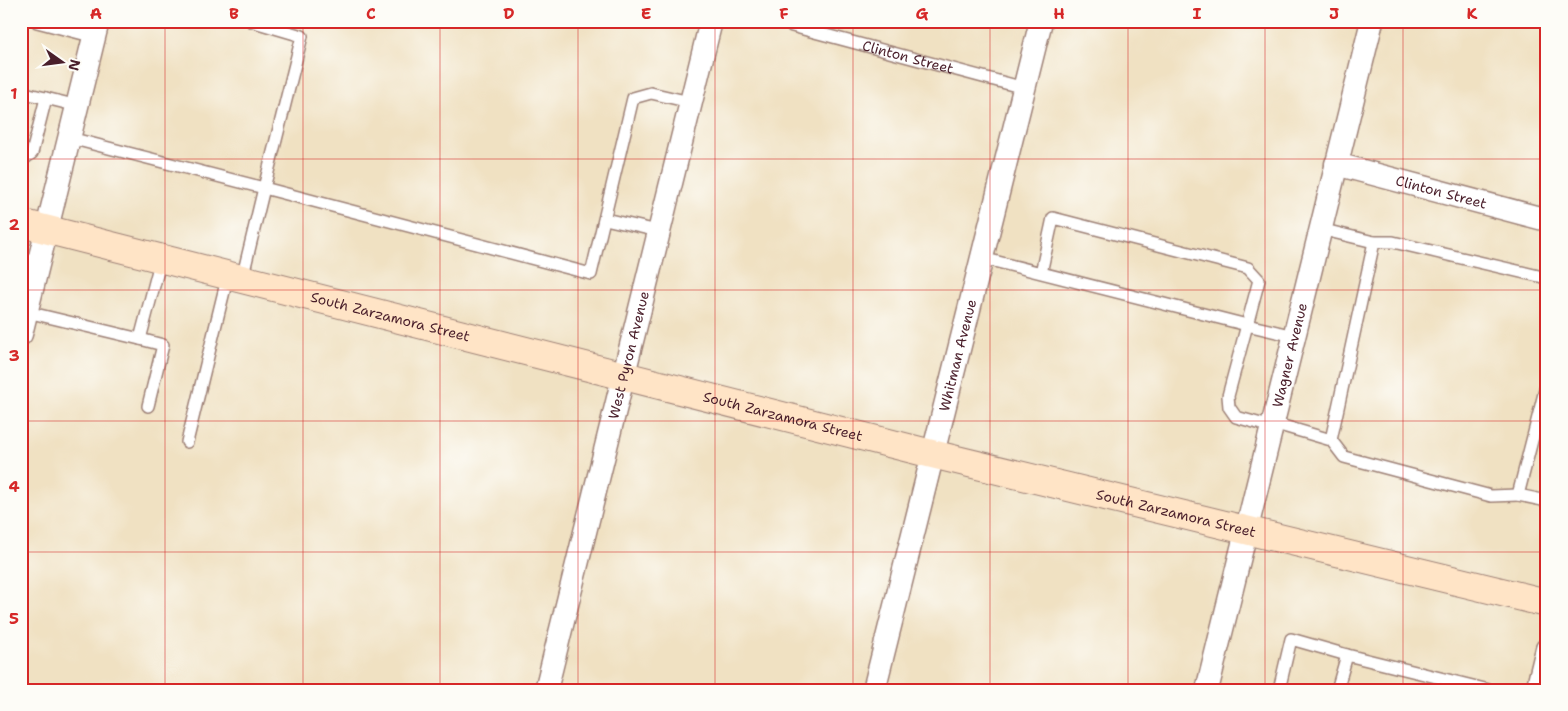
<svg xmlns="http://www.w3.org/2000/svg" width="1568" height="711" font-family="'Shantell Sans',sans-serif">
	<rect width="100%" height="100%" fill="#fdfcf7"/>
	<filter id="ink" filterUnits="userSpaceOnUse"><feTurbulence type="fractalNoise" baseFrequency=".02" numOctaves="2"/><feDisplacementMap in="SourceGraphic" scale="10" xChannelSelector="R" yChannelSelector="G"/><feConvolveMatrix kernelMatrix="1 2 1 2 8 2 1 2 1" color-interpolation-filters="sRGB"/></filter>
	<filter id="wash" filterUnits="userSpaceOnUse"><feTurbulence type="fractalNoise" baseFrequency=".0096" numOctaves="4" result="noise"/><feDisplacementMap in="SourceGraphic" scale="20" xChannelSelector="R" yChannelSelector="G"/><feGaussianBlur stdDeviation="1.12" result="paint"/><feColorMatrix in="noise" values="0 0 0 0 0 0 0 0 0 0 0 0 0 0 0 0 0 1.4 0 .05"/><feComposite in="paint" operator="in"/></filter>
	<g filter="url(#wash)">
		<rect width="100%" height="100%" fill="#f0e1c2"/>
	</g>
	<g filter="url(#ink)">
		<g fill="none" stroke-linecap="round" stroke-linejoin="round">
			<!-- lane casing -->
			<g stroke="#9d8076" stroke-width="14">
				<g id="lane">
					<path d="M37 22 95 37"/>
					<path id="s1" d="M792 26 1024 88"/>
					<path d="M21 92 78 106"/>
					<path d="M70 138 264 188 302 36 251 21"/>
					<path d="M21 157 25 158 32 153 46 98"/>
					<path d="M605 219 658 231"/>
					<path d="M1320 229 1374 242H1393L1547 278"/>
					<path d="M982 258 1247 325 1259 280 1248 268 1053 218 1041 273"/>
					<path d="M242 279 264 188 591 274 633 98 651 93 690 102"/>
					<path d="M27 312 140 339 161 259"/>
					<path d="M140 339 163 345 148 406"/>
					<path d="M1547 382 1518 495 1547 501"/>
					<path d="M1273 423 1331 440 1344 457 1491 496 1518 495"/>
					<path d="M1272 427 1236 417 1229 407 1228 396 1247 325 1294 336"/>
					<path d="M1331 440 1374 242"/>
					<path d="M187 442 228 275"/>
					<path d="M1279 690 1291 639 1347 655"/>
					<path d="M1337 690 1347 655 1489 690"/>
				</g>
			</g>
			<!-- street casing -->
			<g stroke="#9d8076" stroke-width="25">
				<g id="street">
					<path id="s2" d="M1336 164 1547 220"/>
					<path d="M21 334 98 21"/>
					<path id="s3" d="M546 690 711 21"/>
					<path id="s4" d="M874 690 1041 21"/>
					<path id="s5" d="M1207 690 1372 21"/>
					<path d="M1537 690 1547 649"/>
				</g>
			</g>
			<!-- secondary casing -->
			<g stroke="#9d8076" stroke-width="30">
				<g id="secondary">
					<path id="s6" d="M21 223 932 454 1547 603"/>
				</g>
			</g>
			<!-- lane -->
			<use href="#lane" stroke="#fff" stroke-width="11"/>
			<!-- street -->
			<use href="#street" stroke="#fff" stroke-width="22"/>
			<!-- secondary -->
			<use href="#secondary" stroke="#ffe4c6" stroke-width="28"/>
		</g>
	</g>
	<!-- grid -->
	<path fill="none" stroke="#d62828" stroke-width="1" stroke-opacity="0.55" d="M165 21V690M303 21V690M440 21V690M578 21V690M715 21V690M853 21V690M990 21V690M1128 21V690M1265 21V690M1403 21V690M21 159H1547M21 290H1547M21 421H1547M21 552H1547"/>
	<g text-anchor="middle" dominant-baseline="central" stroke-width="4" stroke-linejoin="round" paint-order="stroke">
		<!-- street labels -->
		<g font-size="14" fill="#4a1f2b" stroke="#fdfcf7">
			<text stroke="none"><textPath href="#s1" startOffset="120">Clinton Street</textPath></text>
			<text stroke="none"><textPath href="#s2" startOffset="109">Clinton Street</textPath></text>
			<text stroke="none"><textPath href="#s6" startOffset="381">South Zarzamora Street</textPath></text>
			<text stroke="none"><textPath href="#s3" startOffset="345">West Pyron Avenue</textPath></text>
			<text stroke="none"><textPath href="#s4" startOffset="345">Whitman Avenue</textPath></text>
			<text stroke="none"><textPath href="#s5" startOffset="345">Wagner Avenue</textPath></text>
			<text stroke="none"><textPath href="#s6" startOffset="786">South Zarzamora Street</textPath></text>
			<text stroke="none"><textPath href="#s6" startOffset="1191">South Zarzamora Street</textPath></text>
		</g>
	</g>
	<!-- margin -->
	<rect width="1568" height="711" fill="none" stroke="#fdfcf7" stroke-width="55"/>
	<!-- north arrow -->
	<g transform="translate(62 62) rotate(104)" stroke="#fdfcf7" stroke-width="4" paint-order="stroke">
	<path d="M0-4L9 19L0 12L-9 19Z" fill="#4a1f2b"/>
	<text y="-8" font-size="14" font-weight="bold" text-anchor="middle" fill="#4a1f2b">N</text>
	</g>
	<rect x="28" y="28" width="1512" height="656" fill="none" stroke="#d62828" stroke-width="2"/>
	<g font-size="16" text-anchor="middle" font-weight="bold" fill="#d62828">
		<text x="96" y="19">A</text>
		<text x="234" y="19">B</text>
		<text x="371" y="19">C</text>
		<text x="509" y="19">D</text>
		<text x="646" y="19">E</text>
		<text x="784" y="19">F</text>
		<text x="922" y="19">G</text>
		<text x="1059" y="19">H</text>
		<text x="1197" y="19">I</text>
		<text x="1334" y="19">J</text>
		<text x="1472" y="19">K</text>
		<text x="14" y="99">1</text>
		<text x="14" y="230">2</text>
		<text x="14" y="361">3</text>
		<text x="14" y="492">4</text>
		<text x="14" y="624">5</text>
	</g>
</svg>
